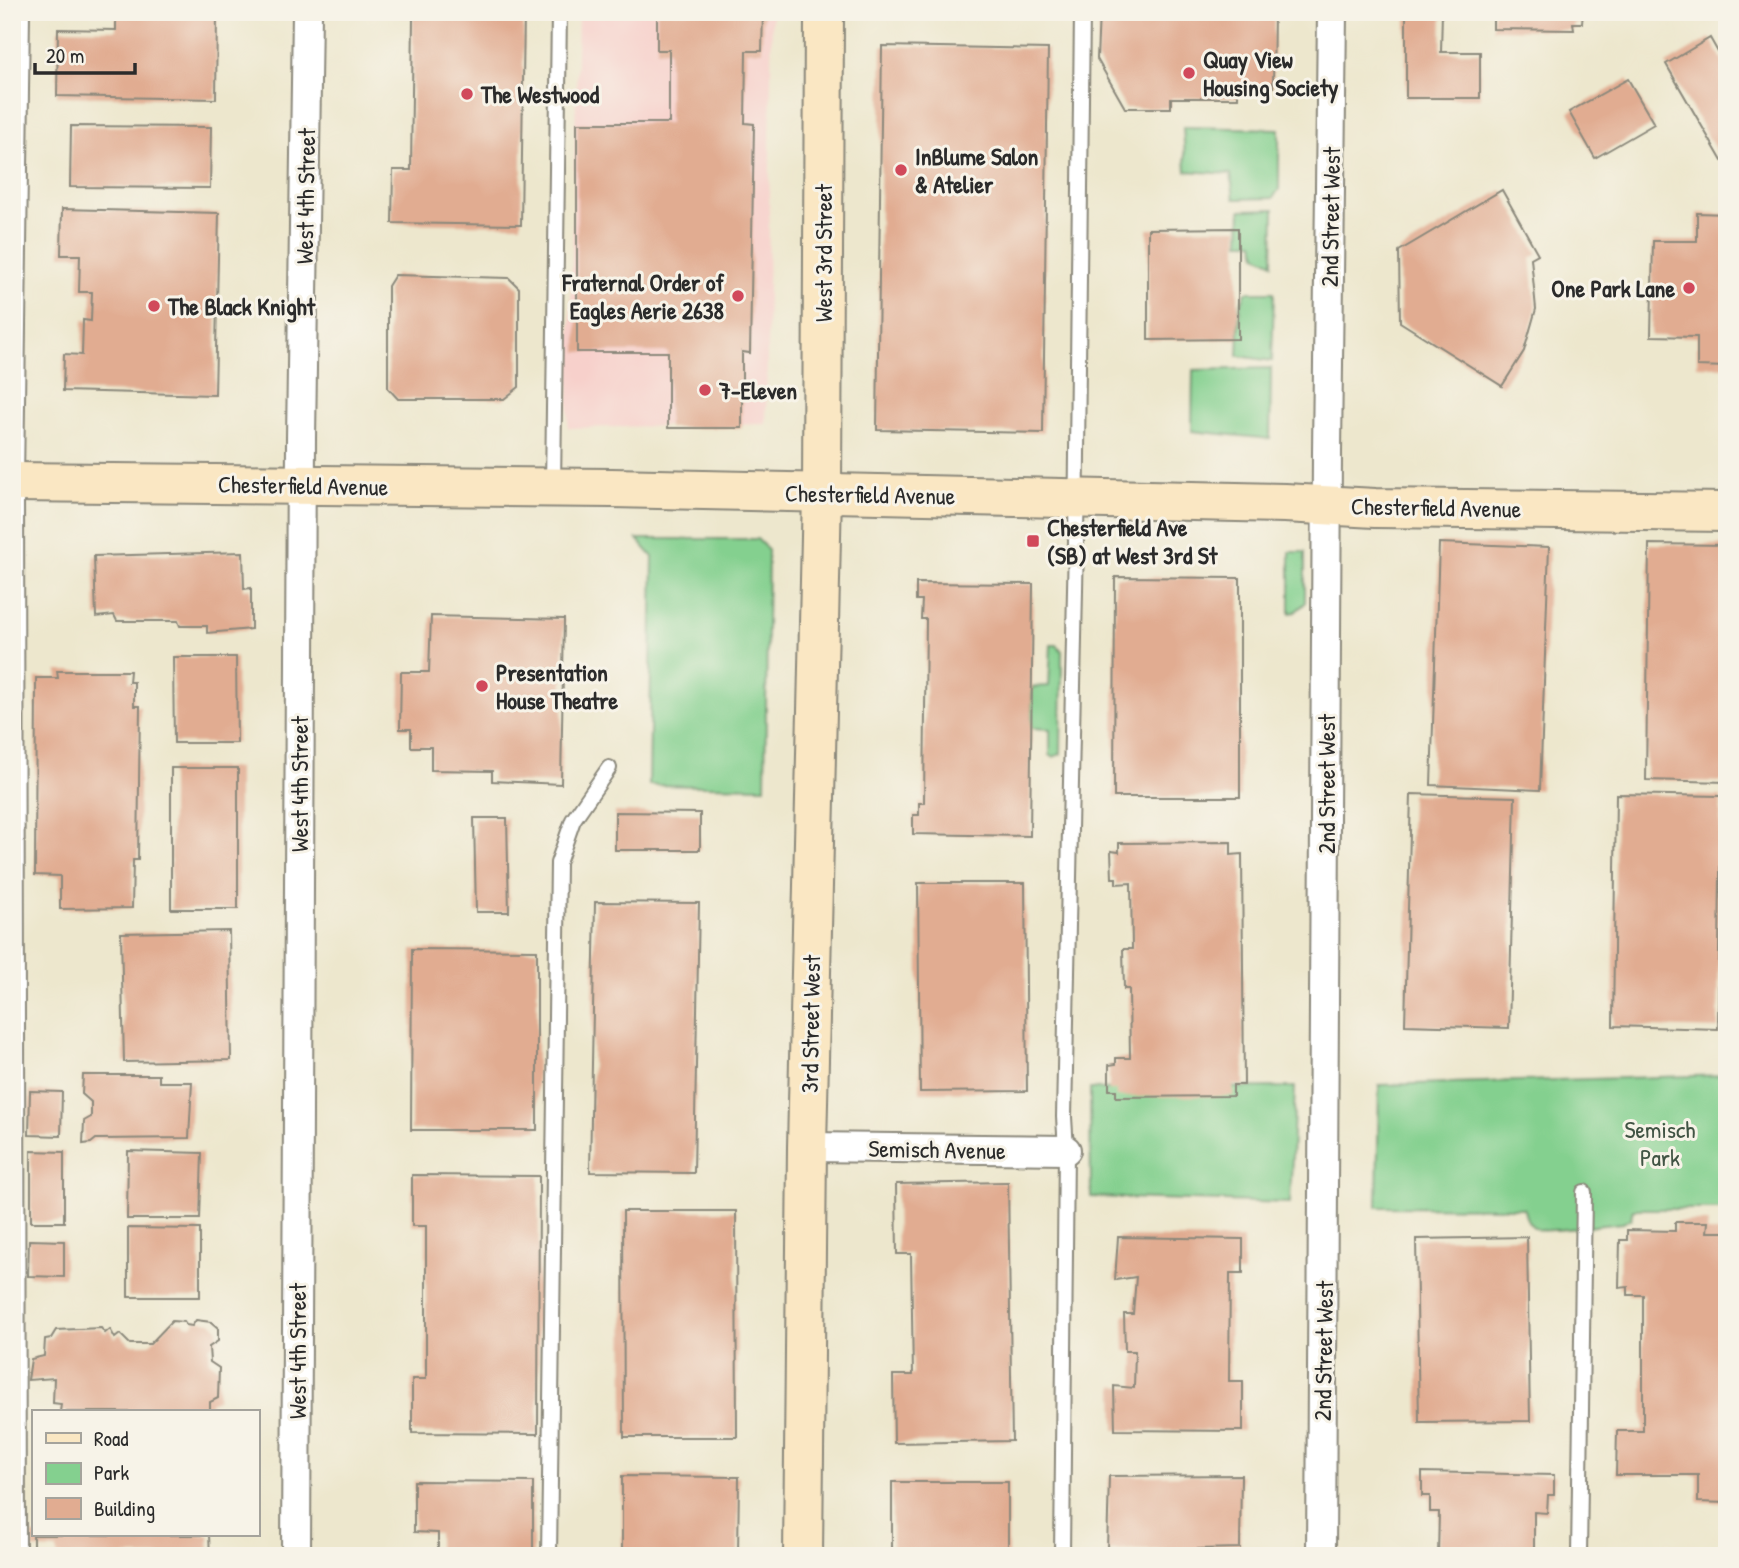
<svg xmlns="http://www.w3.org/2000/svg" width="1739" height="1568" font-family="'Patrick Hand',sans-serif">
	<rect width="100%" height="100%" fill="#f7f3e8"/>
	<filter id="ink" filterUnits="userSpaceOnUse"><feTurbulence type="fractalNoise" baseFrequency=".0143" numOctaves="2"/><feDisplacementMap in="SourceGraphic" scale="14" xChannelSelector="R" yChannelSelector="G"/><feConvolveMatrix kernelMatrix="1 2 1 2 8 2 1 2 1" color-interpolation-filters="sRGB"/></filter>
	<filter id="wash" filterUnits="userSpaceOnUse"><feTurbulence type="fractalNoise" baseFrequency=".00686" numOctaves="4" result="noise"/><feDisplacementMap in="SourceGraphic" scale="28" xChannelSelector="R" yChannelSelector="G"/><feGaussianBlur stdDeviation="1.57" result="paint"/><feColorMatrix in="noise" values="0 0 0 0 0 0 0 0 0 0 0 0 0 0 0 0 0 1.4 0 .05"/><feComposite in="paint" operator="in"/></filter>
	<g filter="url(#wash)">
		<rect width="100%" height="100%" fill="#ede7cd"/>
		<!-- built -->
		<path fill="#f7d0cb" d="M578 12H772L766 424 568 428Z"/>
		<!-- green -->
		<g fill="#84d08f" stroke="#587e5d" stroke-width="2">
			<path d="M1183 127 1279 129V189L1273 198 1234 199 1231 174 1186 171Z"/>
			<path d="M1274 209 1273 263 1257 255 1254 242H1240L1241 210Z"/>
			<path d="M1246 292H1274L1272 361 1238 356 1240 307Z"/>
			<path d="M1271 368 1270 439 1192 431 1193 370Z"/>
			<path d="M637 539H757L768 550 765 787 649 785 653 557Z"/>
			<path d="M1290 552H1305V603L1295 612 1290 613Z"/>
			<path d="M1051 645H1057L1062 651 1061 754 1053 757 1050 755V729L1031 728 1032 687 1049 686Z"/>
			<path d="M1727 1075V1209H1633L1631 1218 1623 1223C1608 1224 1547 1233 1539 1230 1529 1226 1525 1218 1524 1208L1377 1207 1379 1085Z"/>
			<path d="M1295 1087 1290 1203 1091 1197 1090 1089Z"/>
		</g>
		<g id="blocks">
			<!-- building -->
			<g fill="#e1ac91">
				<path d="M116 12H217L216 99 57 96 58 29 116 30Z"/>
				<path d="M398 12H524L521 225 392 223 393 170H411L413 17H398Z"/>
				<path d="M657 12H763L762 51H746L745 123 754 124 750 353 742 352V428H668V352H577V123H669V50H657Z"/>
				<path d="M1099 12H1274L1273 87H1238V98H1171V108H1125L1097 59Z"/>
				<path d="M1406 12H1442L1441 52H1480V98H1406Z"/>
				<path d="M1493 12H1583L1582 23H1573L1574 30 1493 29Z"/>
				<path d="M1710 38 1727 68V159L1722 161 1666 64Z"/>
				<path d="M882 46 1048 49 1043 433 877 430Z"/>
				<path d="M1628 79 1654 124 1595 158 1569 112Z"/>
				<path d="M71 126 211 127 210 188 70 187Z"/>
				<path d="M1502 190 1538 254 1531 258 1536 309 1524 351 1502 386 1400 322 1399 251Z"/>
				<path d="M62 209 219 213 215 395 63 391 64 354 82 355 83 320 91 321 92 292H79L80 255H61Z"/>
				<path d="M1697 213 1727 214V367L1697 366V337L1651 336 1653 241H1697Z"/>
				<path d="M1238 228V339L1148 340V229Z"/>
				<path d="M395 275 509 278 519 288V387L504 399H398L388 388V286Z"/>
				<path d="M1439 543 1549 547 1540 790 1431 785Z"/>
				<path d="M1649 544 1727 545V782L1646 780Z"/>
				<path d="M243 552 244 589 251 588V629L207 633V626H180L178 621H117L114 615 96 617 94 556Z"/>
				<path d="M1115 577 1240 578V797H1114Z"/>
				<path d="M916 583 1033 584 1030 836 913 834V815H919V803H924L926 619H921L922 600H916Z"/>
				<path d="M431 616 564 619 561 784 492 781V771L431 770V747H411V729H400L401 672H429Z"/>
				<path d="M173 657H236L237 743H174Z"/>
				<path d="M57 671H130L129 682H134V706H140L138 860H133L132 908 60 909V876L35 875 36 678H58Z"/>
				<rect x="171" y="768" width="67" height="141"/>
				<path d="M1411 794 1515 797 1509 1028 1405 1025Z"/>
				<path d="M1616 794 1721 796 1718 1029 1613 1026Z"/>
				<path d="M615 812 700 813V850H615Z"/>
				<path d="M474 818H507L509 912H476Z"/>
				<path d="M1231 842V855L1242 854 1244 1085H1233V1096L1116 1097V1090H1109V1065L1116 1064V1058H1130L1129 989H1124L1123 949H1132L1131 883 1116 884V878H1112L1111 851 1119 852V843Z"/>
				<path d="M918 883H1025L1027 1091 920 1092Z"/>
				<path d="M595 902 699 903 694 1173 590 1172Z"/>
				<path d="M229 931 231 1060 124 1062 121 933Z"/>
				<path d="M412 949 537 950V1130H411Z"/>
				<path d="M83 1075H159V1082H192L189 1138 96 1139 91 1143 83 1144 84 1121 91 1117V1102L82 1094Z"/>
				<path d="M30 1091 62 1092 61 1136 29 1135Z"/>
				<path d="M31 1151 64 1152V1222H31Z"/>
				<path d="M128 1151 202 1153 200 1219H127Z"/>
				<path d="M412 1175 539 1176 538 1434 412 1433V1379H426V1226H412Z"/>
				<path d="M1008 1182 1012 1441 894 1443 893 1375H913L911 1254H897L896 1184Z"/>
				<path d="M623 1211H736L737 1437H624Z"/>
				<path d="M1675 1222H1708L1707 1232H1727V1503L1698 1502V1475H1616L1617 1431H1643V1295H1628V1287L1619 1288 1620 1240H1627V1230L1675 1231Z"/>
				<path d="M128 1228 200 1229V1297H128Z"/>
				<path d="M1118 1237 1243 1239V1273H1230L1229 1381H1243V1431L1115 1430 1114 1386 1134 1388 1135 1351H1125L1124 1314H1133L1136 1277 1115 1280Z"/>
				<path d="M1527 1237 1530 1421 1419 1422 1416 1239Z"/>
				<path d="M29 1240 64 1241V1277L28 1276Z"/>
				<path d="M196 1320 211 1322 218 1328V1341L209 1347 210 1362 219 1368 218 1398 210 1402V1412H60L61 1404 53 1403 54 1378 28 1380 31 1359 44 1356 45 1339 51 1338 56 1330 101 1328 105 1333 110 1329 115 1338 120 1334 130 1344H150L172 1321 184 1322 186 1325 192 1326Z"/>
				<path d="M1422 1472 1554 1475V1495H1548L1547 1513 1534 1512V1556H1438L1439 1512H1430V1496H1422Z"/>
				<path d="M1241 1475 1240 1548 1107 1551 1109 1476Z"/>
				<path d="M622 1476 739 1477 738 1556H622Z"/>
				<path d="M414 1481 533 1482V1556H438V1533L414 1532Z"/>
				<rect x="892" y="1482" width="116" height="74"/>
				<path d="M33 1535H209L210 1556H57V1550L33 1549Z"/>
			</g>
		</g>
	</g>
	<g filter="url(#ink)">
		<use href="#blocks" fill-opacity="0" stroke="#8c897c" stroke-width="2"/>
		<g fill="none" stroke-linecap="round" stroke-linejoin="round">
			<!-- lane casing -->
			<g stroke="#8c897c" stroke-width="18">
				<g id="lane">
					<path d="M553 487 559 12"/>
					<path d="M18 1556 16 482 22 12"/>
					<path d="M549 1556 558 863 573 820 609 768"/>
					<path d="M1062 1556 1066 1150 1064 1117 1076 542 1082 12"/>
					<path d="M1579 1556 1584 1192"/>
				</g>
			</g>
			<!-- street casing -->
			<g stroke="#8c897c" stroke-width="32">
				<g id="street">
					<path d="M807 1147 1066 1150"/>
					<path d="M296 1556 301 439 307 12"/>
					<path d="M1321 1556 1327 452 1332 12"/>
				</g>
			</g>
			<!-- secondary casing -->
			<g stroke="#8c897c" stroke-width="42">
				<g id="secondary">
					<path d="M12 482 612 488 1285 503 1375 508 1727 512"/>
					<path d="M803 1556 807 1147 822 493 824 12"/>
				</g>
			</g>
			<!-- lane -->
			<use href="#lane" stroke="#fff" stroke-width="14"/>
			<!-- street -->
			<use href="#street" stroke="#fff" stroke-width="28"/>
			<!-- secondary -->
			<use href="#secondary" stroke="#fae7c3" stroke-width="38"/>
		</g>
	</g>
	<!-- markers -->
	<g fill="#d1495b" stroke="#f7f3e8" stroke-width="2.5">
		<circle cx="1189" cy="73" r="7"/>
		<circle cx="467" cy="94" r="7"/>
		<circle cx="901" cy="170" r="7"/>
		<circle cx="1689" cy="288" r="7"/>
		<circle cx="738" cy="296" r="7"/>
		<circle cx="154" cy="306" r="7"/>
		<circle cx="705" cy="390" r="7"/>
		<rect x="1026" y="534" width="14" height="14" rx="3.5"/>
		<circle cx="482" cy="686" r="7"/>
	</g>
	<g text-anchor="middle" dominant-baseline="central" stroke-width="6" stroke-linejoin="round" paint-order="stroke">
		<!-- poi labels -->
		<g font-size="24" font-weight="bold" fill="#2b2b2b" stroke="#f7f3e8" text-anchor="start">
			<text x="1203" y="59">Quay View<tspan x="1203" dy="28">Housing Society</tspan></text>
			<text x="481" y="94">The Westwood</text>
			<text x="915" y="156">InBlume Salon<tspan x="915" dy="28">&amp; Atelier</tspan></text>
			<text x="724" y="282" text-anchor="end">Fraternal Order of<tspan x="724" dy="28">Eagles Aerie 2638</tspan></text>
			<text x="1675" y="288" text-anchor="end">One Park Lane</text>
			<text x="168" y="306">The Black Knight</text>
			<text x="719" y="390">7-Eleven</text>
			<text x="1047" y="527">Chesterfield Ave<tspan x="1047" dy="28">(SB) at West 3rd St</tspan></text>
			<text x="496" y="672">Presentation<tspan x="496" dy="28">House Theatre</tspan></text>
		</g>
		<!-- street labels -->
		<g font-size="24" fill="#2b2b2b" stroke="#f7f3e8">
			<text transform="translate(305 196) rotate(-89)">West 4th Street</text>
			<text transform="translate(1330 217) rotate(-89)">2nd Street West</text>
			<text transform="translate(823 253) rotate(-90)">West 3rd Street</text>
			<text transform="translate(303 485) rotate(1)">Chesterfield Avenue</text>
			<text transform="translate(870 494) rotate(1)">Chesterfield Avenue</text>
			<text transform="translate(1436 507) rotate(1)">Chesterfield Avenue</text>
			<text transform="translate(299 784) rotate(-90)">West 4th Street</text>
			<text transform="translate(1326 784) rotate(-90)">2nd Street West</text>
			<text transform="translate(810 1024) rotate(-89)">3rd Street West</text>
			<text transform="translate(937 1149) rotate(1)">Semisch Avenue</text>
			<text transform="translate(297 1351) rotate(-90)">West 4th Street</text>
			<text transform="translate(1323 1351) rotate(-89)">2nd Street West</text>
		</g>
		<!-- park labels -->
		<g font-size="24" fill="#415444" stroke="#f7f3e8">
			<text x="1660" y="1129">Semisch<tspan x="1660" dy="28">Park</tspan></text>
		</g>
	</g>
	<!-- margin -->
	<rect width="1739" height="1568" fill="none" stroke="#f7f3e8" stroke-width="42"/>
	<!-- legend -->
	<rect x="32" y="1410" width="228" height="126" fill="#f7f3e8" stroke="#a5a39c" stroke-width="2"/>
	<rect x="46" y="1433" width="35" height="10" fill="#fae7c3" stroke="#a5a39c" stroke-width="2"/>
	<text x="94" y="1446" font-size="21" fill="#2b2b2b">Road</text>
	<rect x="46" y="1463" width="35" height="21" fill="#84d08f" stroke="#a5a39c" stroke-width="2"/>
	<text x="94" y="1480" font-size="21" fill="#2b2b2b">Park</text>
	<rect x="46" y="1498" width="35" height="21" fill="#e1ac91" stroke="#a5a39c" stroke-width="2"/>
	<text x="94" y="1516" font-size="21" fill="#2b2b2b">Building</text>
	<!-- scale -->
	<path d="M35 63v10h100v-10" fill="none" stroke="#2b2b2b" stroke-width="3.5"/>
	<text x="46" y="63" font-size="21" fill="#2b2b2b" stroke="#f7f3e8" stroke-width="5" paint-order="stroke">20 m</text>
</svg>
